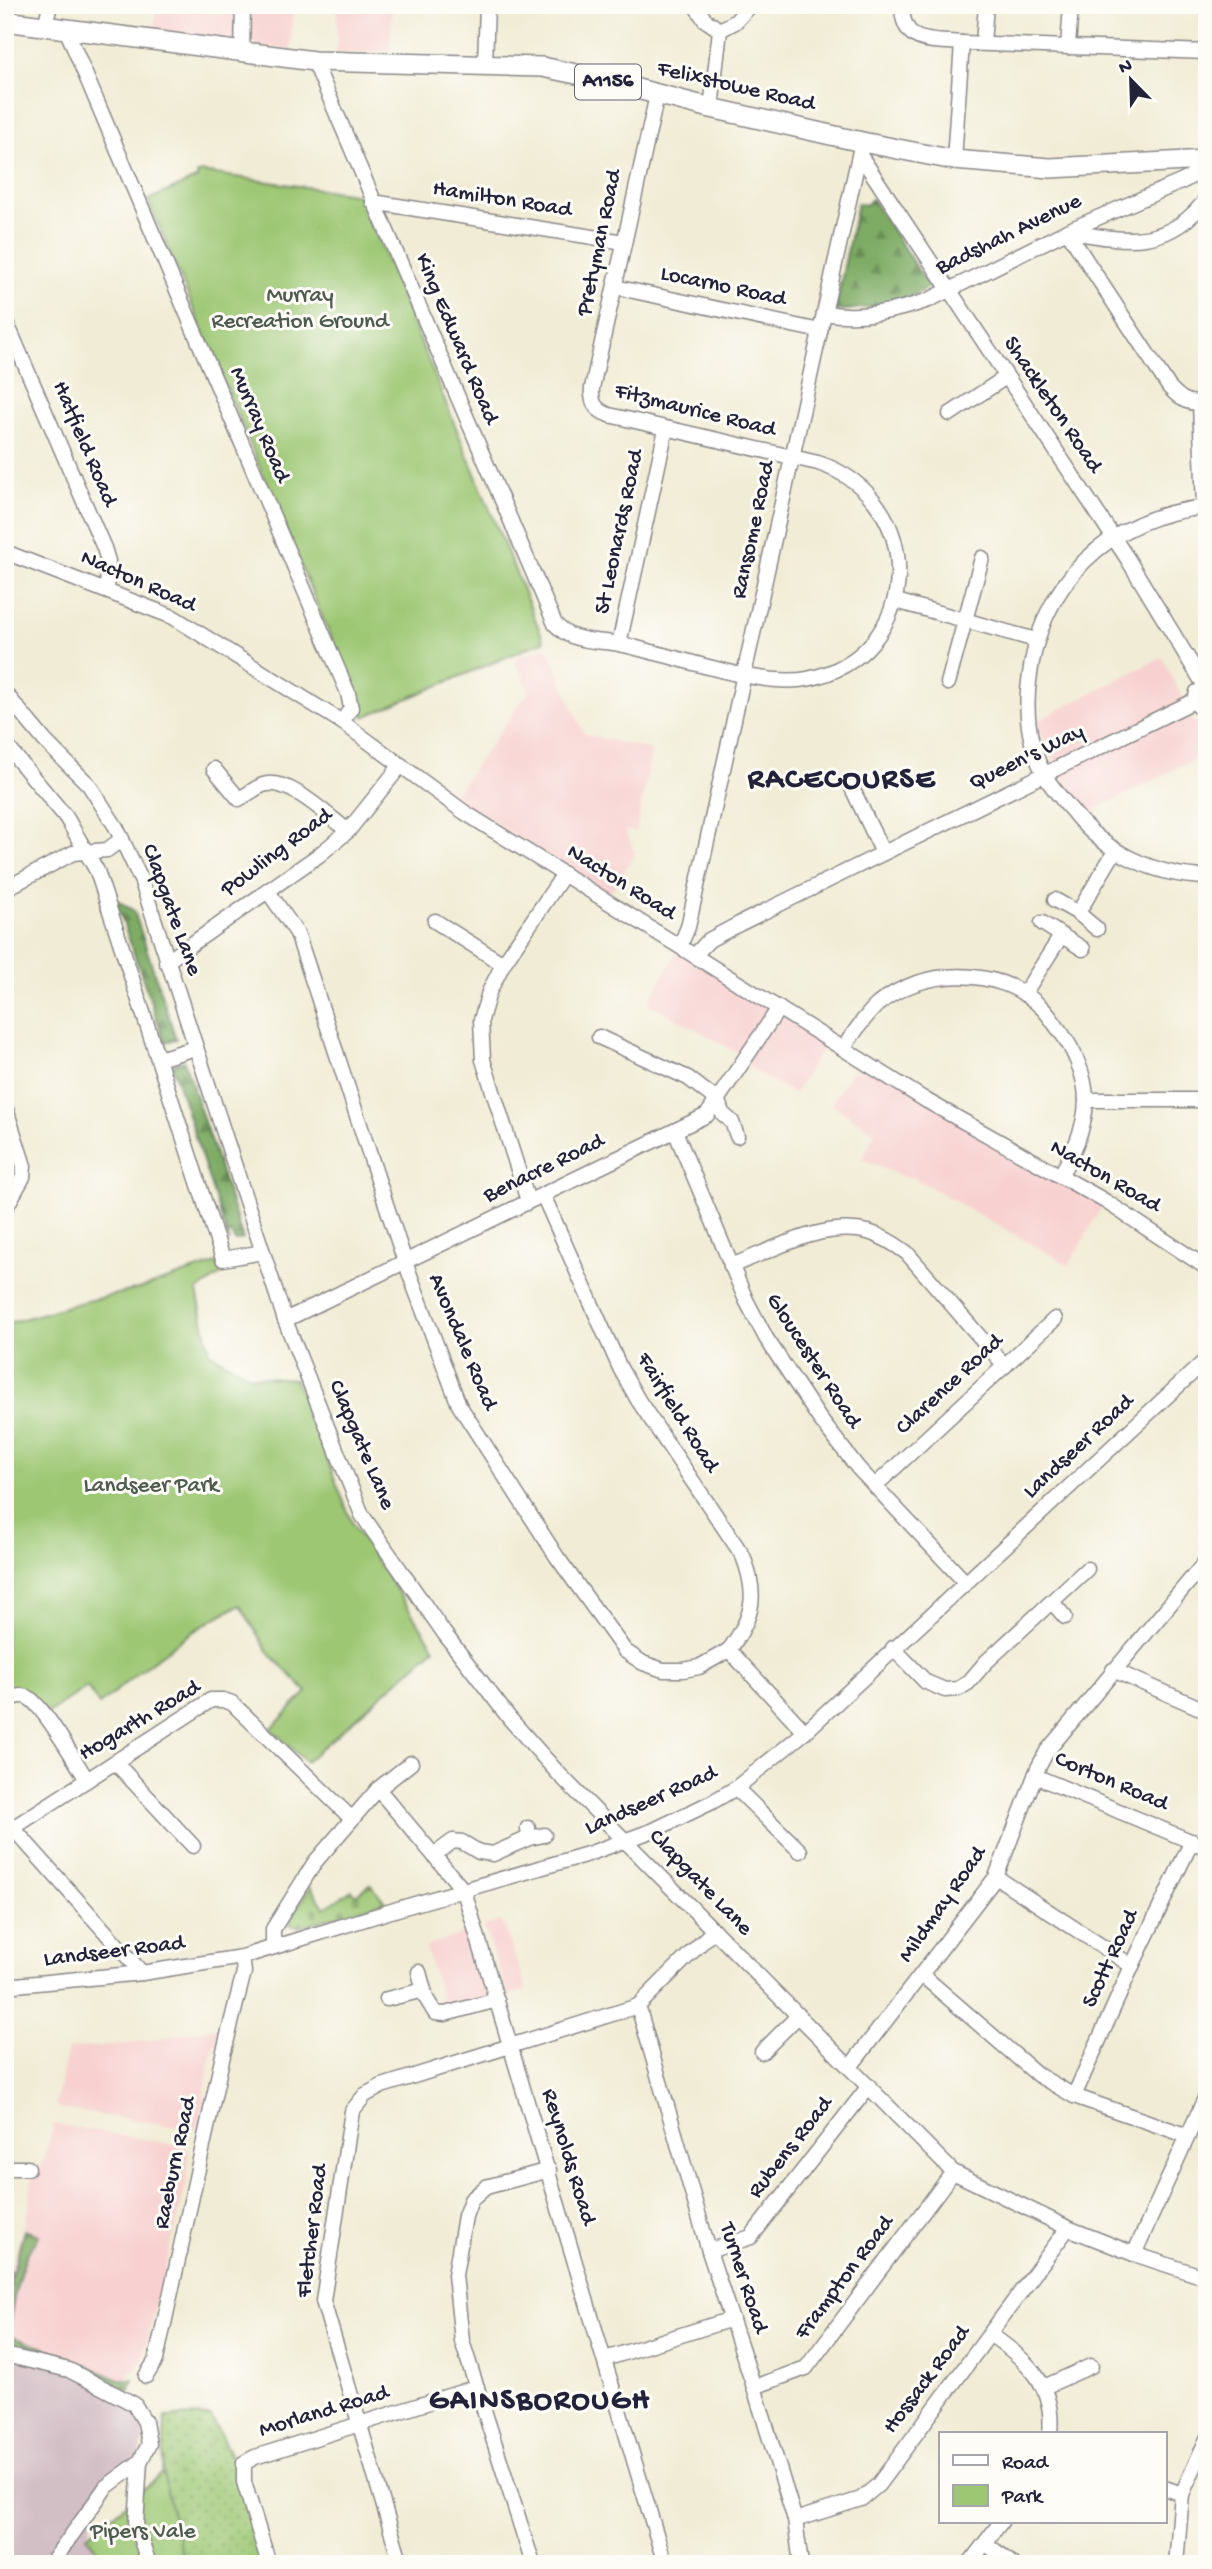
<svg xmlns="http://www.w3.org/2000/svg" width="1212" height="2569" font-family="'Gochi Hand',sans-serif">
	<defs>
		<pattern id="forest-firs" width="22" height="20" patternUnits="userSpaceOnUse" patternTransform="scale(1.75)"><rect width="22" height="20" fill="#7eac65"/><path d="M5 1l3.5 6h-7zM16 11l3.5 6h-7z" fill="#678c54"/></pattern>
		<pattern id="cemetery-stones" width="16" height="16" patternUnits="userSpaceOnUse" patternTransform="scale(1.75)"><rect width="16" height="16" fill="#9dc773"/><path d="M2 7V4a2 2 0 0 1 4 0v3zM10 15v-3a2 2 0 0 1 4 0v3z" fill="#80a160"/></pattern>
		<pattern id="garden-dots" width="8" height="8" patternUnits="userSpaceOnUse" patternTransform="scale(1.75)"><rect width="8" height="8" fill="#9dc773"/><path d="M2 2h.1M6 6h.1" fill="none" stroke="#80a160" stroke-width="1.8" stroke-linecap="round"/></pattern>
	</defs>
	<rect width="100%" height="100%" fill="#fdfcf7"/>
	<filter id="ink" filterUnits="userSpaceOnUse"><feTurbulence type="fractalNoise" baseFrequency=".0143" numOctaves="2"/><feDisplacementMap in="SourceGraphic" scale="14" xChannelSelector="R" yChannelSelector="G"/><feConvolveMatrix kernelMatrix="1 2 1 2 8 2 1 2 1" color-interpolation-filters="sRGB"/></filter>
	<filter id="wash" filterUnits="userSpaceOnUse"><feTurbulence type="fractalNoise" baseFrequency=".00686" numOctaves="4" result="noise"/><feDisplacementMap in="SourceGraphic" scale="28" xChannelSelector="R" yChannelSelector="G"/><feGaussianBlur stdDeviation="1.57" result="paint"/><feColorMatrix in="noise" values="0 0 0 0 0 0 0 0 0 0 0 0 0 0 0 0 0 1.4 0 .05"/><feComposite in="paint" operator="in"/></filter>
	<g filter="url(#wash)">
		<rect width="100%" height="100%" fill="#f1ecd5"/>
		<!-- built -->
		<g fill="#f7d0cf">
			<path d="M156 5H293L291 51 154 32Z"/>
			<path d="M337 5H392L390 52 337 54Z"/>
			<path d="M547 646 584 734 652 750 636 832 625 830 635 853 610 894 467 806 454 795 529 691 514 659Z"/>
			<path d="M1162 657 1201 734 1204 754 1082 817 1035 722Z"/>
			<path d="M680 946 829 1038 794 1094 754 1071 740 1054 648 1003Z"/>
			<path d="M860 1058 1105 1201 1069 1265 912 1177 907 1178 862 1159 875 1132 831 1104Z"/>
			<path d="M502 1921 527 1990 508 1996 484 1926Z"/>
			<path d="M471 1931 488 1997 445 2010 426 1948 434 1943Z"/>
			<path d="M220 2027 209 2065 199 2124 194 2129 61 2109 55 2105 68 2049 134 2043Z"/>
			<path d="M54 2124 183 2146 189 2152 186 2185 141 2364 129 2373 125 2388 5 2344V2288L29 2208 32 2178 39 2173Z"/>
		</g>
		<!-- industrial -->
		<path fill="#d2bec5" d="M5 2355 69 2370 134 2404 145 2422 140 2462 112 2470 87 2536 106 2564H5Z"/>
		<!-- forest -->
		<g fill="url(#forest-firs)" stroke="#506750" stroke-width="2">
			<path d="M872 199 929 287C900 305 868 308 835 311L857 203 866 205Z"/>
			<path d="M115 899 134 911 176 1039 165 1042Z"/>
			<path d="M184 1061 243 1239 235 1241 231 1233 228 1235 229 1242 172 1065Z"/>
			<path d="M24 2230 39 2235C37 2242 31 2247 27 2254 20 2269 7 2321 10 2336L58 2353 119 2380H133L129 2392 47 2360 5 2347V2301Z"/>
		</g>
		<!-- cemetery -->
		<path fill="url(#cemetery-stones)" stroke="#607457" stroke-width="2" d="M371 1884 385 1902 306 1925 299 1927 291 1925 290 1919 310 1887 325 1908 352 1890 356 1895Z"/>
		<!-- park -->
		<g fill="#9dc773" stroke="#607457" stroke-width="2">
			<path d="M201 172 360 195 544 641 364 717 148 200 198 178 197 174Z"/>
			<path d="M217 1263 222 1274 197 1291 210 1353 251 1376 295 1379 353 1525 435 1648 306 1762 271 1729 307 1692 268 1652 240 1605C187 1630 144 1668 99 1705L87 1687 48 1713 21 1690 5 1692V1324L79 1303 139 1289Z"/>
			<path d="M163 2473 184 2564H106L87 2536Z"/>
		</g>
		<!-- garden -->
		<path fill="url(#garden-dots)" stroke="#607457" stroke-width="2" d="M211 2416 233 2460 264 2564H184L163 2473 165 2417Z"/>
	</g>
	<g filter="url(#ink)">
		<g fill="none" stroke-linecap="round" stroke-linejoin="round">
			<!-- minor casing -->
			<g stroke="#8a8788" stroke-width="17">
				<g id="minor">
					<path d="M695 5 705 20 720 30"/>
					<path d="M902 5C902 46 931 40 962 43L954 160"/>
					<path d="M45 26 50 5"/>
					<path d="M66 29 348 693 351 708 342 722"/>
					<path d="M720 30 735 22 751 5"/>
					<path d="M962 43 1207 52"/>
					<path d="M983 43 986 5"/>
					<path d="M1068 47 1071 5"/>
					<path d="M242 53 243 5"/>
					<path d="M314 61 555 624C560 629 565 634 572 636 586 642 604 641 619 644 631 646 643 650 656 653 697 663 767 687 807 679 924 656 929 499 818 463L609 415C595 410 591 402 592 388L657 95"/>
					<path d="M485 64 487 5"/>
					<path d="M711 108 720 30"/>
					<path d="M860 155 1127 558 1203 683"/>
					<path d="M373 202 624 242"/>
					<path d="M1067 231 1169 387C1180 399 1190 407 1207 400"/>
					<path d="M1067 231C1124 241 1168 251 1207 198"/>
					<path d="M615 287 820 331"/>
					<path d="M824 313C860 319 894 312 929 300L1067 231 1183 181 1207 168"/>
					<path d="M5 319 104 548 108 561 107 590"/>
					<path d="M1200 403 1204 507"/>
					<path d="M950 414 1006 377"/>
					<path d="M1207 507C1108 516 1040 583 1029 681 1025 712 1029 745 1044 774 1051 787 1063 800 1073 812 1104 852 1155 876 1207 877"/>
					<path d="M5 552 173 617 342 722 464 812 927 1101 1105 1201 1207 1268"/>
					<path d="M896 601 1036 640"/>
					<path d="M619 644 666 429"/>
					<path d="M948 683 982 558"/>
					<path d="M1197 692C1194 702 1199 709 1207 714"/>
					<path d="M5 693 45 741 89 785 116 827 142 882 285 1320 362 1515 444 1633 510 1719 557 1772 953 2172 1068 2228 1134 2254 1195 2274 1207 2275"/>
					<path d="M5 744 66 817 97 871 223 1259 263 1252"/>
					<path d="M214 769 239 799C247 795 255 788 263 785 288 776 329 817 348 831"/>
					<path d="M852 788 883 853"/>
					<path d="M5 889 73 853 107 850 122 839"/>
					<path d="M267 890 297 933 405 1262 459 1405 557 1557 625 1651 643 1663 663 1670H683L699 1667 729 1650 805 1732"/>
					<path d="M1055 900 1078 913"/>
					<path d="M435 921 503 964"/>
					<path d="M1042 923 1083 949"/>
					<path d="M1097 929 1078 913 1115 851"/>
					<path d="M680 946 688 927 862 142"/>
					<path d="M695 955 709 940 739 924 1196 700"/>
					<path d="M166 962 319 855 348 831 401 765"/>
					<path d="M1024 994 1061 936"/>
					<path d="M599 1037 688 1078 718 1101 722 1113 732 1122 737 1136"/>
					<path d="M844 1047C854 1033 864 1017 877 1005 920 968 998 965 1040 1006 1047 1012 1052 1020 1057 1027 1073 1047 1086 1075 1086 1101 1085 1129 1073 1153 1060 1176"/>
					<path d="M159 1059 195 1048"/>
					<path d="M1086 1100H1207"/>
					<path d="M5 1106 24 1166 23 1177 5 1209"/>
					<path d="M675 1131 746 1300 766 1338 819 1418 858 1468 966 1583"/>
					<path d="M543 1195 620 1368 638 1400 743 1556C758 1595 754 1616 729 1650"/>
					<path d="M528 1201 483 1060 481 1020 489 992 503 964 564 874"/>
					<path d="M731 1266C773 1250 822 1221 868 1232 882 1236 895 1244 907 1253L1005 1366"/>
					<path d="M285 1320 707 1115 779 1008"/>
					<path d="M876 1485 1055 1319"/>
					<path d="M1052 1602 1065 1617"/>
					<path d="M893 1648 926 1682 945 1690 958 1689 968 1683 986 1662 1087 1569"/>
					<path d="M1113 1670 1207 1711"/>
					<path d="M5 1701C12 1698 20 1694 27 1697 42 1703 77 1764 87 1780"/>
					<path d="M115 1762 193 1846"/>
					<path d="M1035 1776 1207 1848"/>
					<path d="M736 1788 800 1851"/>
					<path d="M378 1789 464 1891 665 2564"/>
					<path d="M13 1828 142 1973"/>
					<path d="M5 1833 211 1700H223L232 1703 351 1818"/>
					<path d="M529 1838 544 1835"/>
					<path d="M434 1855 453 1841 462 1842 479 1852 493 1854 529 1838 528 1828"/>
					<path d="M996 1877 1132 1966"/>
					<path d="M273 1947V1929L315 1862 378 1789 411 1763"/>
					<path d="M419 1972 426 1998 435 2013 445 2014 497 2000"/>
					<path d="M922 1975 1038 2075 1074 2096 1188 2136"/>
					<path d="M5 1986 142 1973 242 1957 401 1908 588 1854 654 1830 712 1802 736 1788 805 1732 1207 1359"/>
					<path d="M387 1999 424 1990"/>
					<path d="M638 2006 709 2251 754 2387 795 2520 801 2564"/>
					<path d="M762 2052 799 2015"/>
					<path d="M850 2067 996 1877 1038 1768 1047 1751 1207 1560"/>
					<path d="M1074 2096 1132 1966 1192 1841"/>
					<path d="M5 2168H28"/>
					<path d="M709 2251 751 2237 869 2086"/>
					<path d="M1134 2254 1207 2094"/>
					<path d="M5 2273H7"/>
					<path d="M990 2334C1027 2361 1055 2383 1050 2434"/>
					<path d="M5 2355 69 2370 134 2404 145 2422 149 2444 140 2462 106 2487 51 2564"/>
					<path d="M605 2359 732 2319"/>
					<path d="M146 2376 156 2360 223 2055 244 1972 242 1957"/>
					<path d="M754 2387 806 2368 953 2172"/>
					<path d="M1044 2387 1091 2366"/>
					<path d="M140 2462 136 2525 149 2564"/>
					<path d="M1165 2488 1182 2494"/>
					<path d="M795 2520 861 2499 878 2485 1068 2228"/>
					<path d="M985 2543 1012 2564"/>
					<path d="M269 2564 244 2482V2463L255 2457 477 2387"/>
					<path d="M401 2564 323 2301 352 2111 365 2095 382 2086 638 2006 714 1930"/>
					<path d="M533 2564 462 2341 455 2275 465 2216 471 2200 486 2187 549 2170"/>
					<path d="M969 2564 1001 2522"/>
					<path d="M1176 2564 1182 2494 1207 2439"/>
				</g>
			</g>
			<!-- major casing -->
			<g stroke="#8a8788" stroke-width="22">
				<path id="major" d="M5 21 314 61 542 67 591 77 711 108 862 142 954 160 1050 168 1207 160"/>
			</g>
			<!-- minor -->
			<use href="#minor" stroke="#fff" stroke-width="14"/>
			<!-- major -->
			<use href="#major" stroke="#fff" stroke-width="19"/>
		</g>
	</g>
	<g text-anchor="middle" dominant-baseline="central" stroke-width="6" stroke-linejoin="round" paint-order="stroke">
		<!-- shield labels -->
		<rect fill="#fdfcf7" stroke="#646373" stroke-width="2" x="575" y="64.5" width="66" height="35" rx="5"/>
		<g font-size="21" font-weight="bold" fill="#22223b">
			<text x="608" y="82">A1156</text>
		</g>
		<!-- street labels -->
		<g font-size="23" fill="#22223b" stroke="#fdfcf7">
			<text transform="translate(736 87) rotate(13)">Felixstowe Road</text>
			<text transform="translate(502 200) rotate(9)">Hamilton Road</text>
			<text transform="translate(1009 235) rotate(-26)">Badshah Avenue</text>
			<text transform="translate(600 243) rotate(-78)">Pretyman Road</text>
			<text transform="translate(723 287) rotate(12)">Locarno Road</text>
			<text transform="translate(456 339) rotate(67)">King Edward Road</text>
			<text transform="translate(1052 405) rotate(56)">Shackleton Road</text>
			<text transform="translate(695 411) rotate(14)">Fitzmaurice Road</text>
			<text transform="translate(259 425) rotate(67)">Murray Road</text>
			<text transform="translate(84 444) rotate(67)">Hatfield Road</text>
			<text transform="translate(754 530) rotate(-78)">Ransome Road</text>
			<text transform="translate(620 532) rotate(-78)">St Leonards Road</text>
			<text transform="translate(138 582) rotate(24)">Nacton Road</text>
			<text transform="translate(1027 758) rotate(-26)">Queen's Way</text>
			<text transform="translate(277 853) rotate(-37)">Powling Road</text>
			<text transform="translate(621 883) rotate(32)">Nacton Road</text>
			<text transform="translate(171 910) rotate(70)">Clapgate Lane</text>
			<text transform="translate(544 1169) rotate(-26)">Benacre Road</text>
			<text transform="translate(1105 1177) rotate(30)">Nacton Road</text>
			<text transform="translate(462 1342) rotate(67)">Avondale Road</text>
			<text transform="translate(813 1361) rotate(57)">Gloucester Road</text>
			<text transform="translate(950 1385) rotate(-43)">Clarence Road</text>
			<text transform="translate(677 1413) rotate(58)">Fairfield Road</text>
			<text transform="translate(361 1445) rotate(67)">Clapgate Lane</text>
			<text transform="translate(1079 1447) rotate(-43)">Landseer Road</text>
			<text transform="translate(140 1721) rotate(-31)">Hogarth Road</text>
			<text transform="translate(1111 1782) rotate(23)">Corton Road</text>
			<text transform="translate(651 1801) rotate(-24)">Landseer Road</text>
			<text transform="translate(700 1883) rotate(46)">Clapgate Lane</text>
			<text transform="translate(943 1905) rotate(-55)">Mildmay Road</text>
			<text transform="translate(114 1952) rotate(-7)">Landseer Road</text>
			<text transform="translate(1111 1959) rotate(-65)">Scott Road</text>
			<text transform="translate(791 2148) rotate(-52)">Rubens Road</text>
			<text transform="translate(568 2157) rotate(73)">Reynolds Road</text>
			<text transform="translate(176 2163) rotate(-78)">Raeburn Road</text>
			<text transform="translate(313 2231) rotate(-83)">Fletcher Road</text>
			<text transform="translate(743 2278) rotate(72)">Turner Road</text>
			<text transform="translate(845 2278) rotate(-53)">Frampton Road</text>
			<text transform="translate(927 2380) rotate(-53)">Hossack Road</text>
			<text transform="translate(324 2412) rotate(-17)">Morland Road</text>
		</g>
		<!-- park labels -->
		<g font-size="23" fill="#4d5c4f" stroke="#fdfcf7">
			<text x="300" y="296">Murray<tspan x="300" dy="26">Recreation Ground</tspan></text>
			<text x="151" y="1486">Landseer Park</text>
			<text x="143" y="2532">Pipers Vale</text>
		</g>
		<!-- district labels -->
		<g font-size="30" font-weight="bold" letter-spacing="2" fill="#22223b" stroke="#fdfcf7">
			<text x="842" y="781">RACECOURSE</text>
			<text x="540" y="2402">GAINSBOROUGH</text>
		</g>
	</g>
	<!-- margin -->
	<rect width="1212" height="2569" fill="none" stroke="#fdfcf7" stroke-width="28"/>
	<!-- legend -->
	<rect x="939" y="2432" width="228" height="91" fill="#fdfcf7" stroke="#a5a5ac" stroke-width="2"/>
	<rect x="953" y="2455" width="35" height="10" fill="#ffffff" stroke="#a5a5ac" stroke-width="2"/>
	<text x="1002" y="2468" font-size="21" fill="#22223b">Road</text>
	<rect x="953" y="2485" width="35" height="21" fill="#9dc773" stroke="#a5a5ac" stroke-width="2"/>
	<text x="1002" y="2502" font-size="21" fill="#22223b">Park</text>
	<!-- north arrow -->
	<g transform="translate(1131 80) rotate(337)" stroke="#fdfcf7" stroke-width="5" paint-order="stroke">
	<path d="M0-5L12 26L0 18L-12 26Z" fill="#22223b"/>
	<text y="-10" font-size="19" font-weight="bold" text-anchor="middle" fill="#22223b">N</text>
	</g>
</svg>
